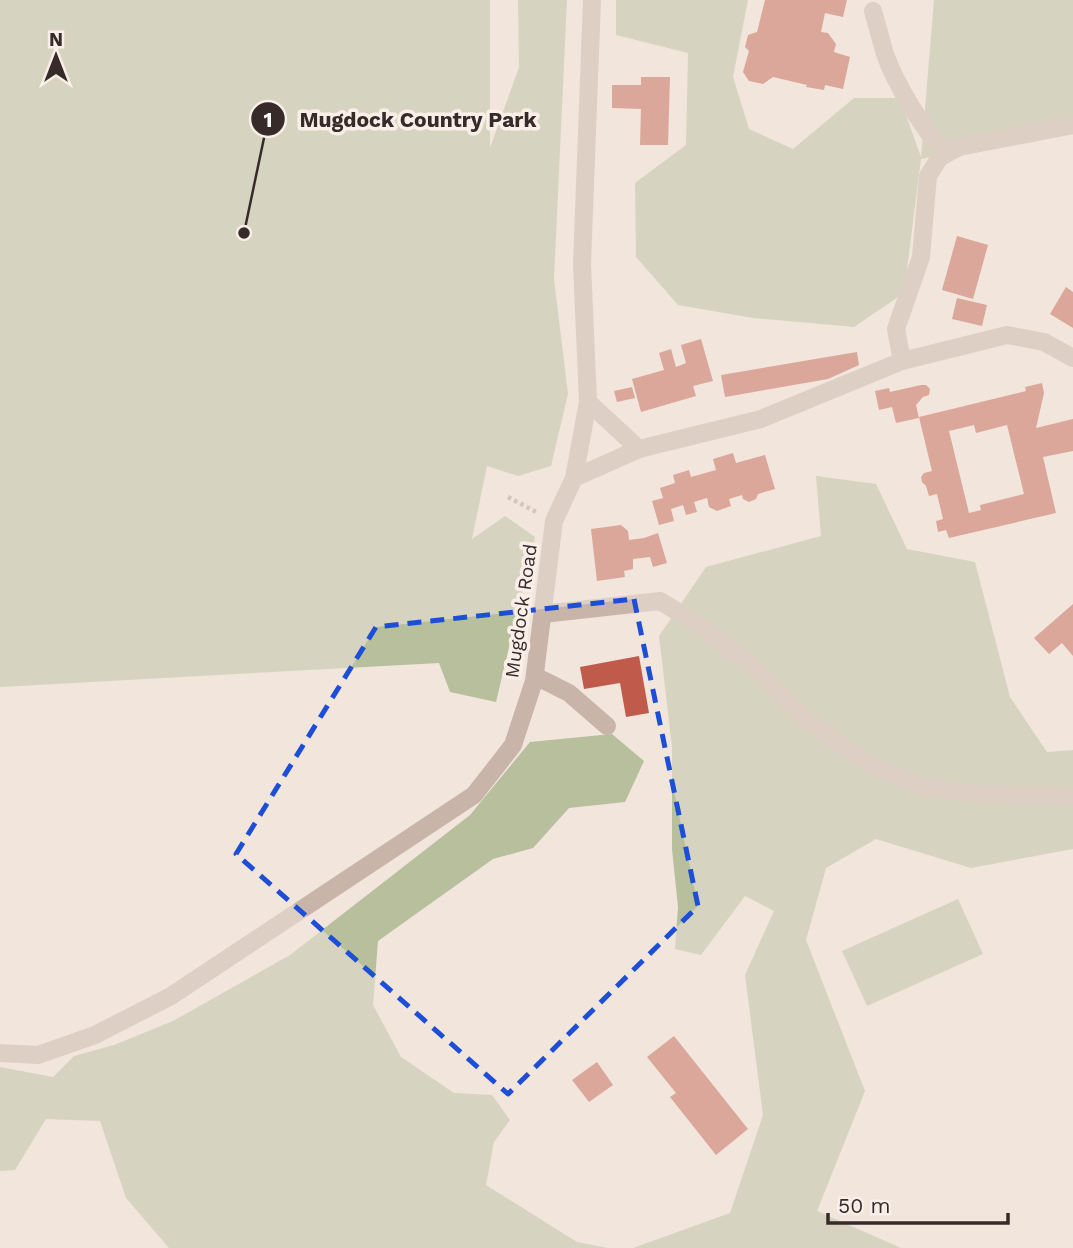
<svg xmlns="http://www.w3.org/2000/svg" width="1073" height="1248" font-family="'Work Sans',sans-serif">
	<rect width="100%" height="100%" fill="#f1e5dc"/>
	<!-- green -->
	<g fill="#b7bf9d">
		<path d="M0 0H490V148L519 67 518 0H567L554 279 568 394 551 466 518 476 487 466 472 539 505 516 535 537 496 702 450 692 439 663 0 687Z"/>
		<path d="M616 0H748L733 77 749 129 793 149 854 98H900L921 157 934 0H1073V127L921 159 904 293 854 327 753 318 678 305 636 257 635 183 686 145 688 53 616 35Z"/>
		<path d="M816 476 876 484 907 549 975 562 1010 697 1047 752 1073 750V849L971 868 876 839 826 868 806 940 865 1091 817 1211 901 1248H633L730 1213 763 1115 745 975 774 911 745 896 701 955 675 949 678 907 672 849V747L659 636 706 567 821 536Z"/>
		<path d="M612 734 644 761 625 802 569 808 533 848 493 859 378 941 373 1005 401 1057 454 1093 492 1095 510 1120 494 1142 486 1185 577 1242 608 1248H169L126 1198 100 1121 46 1119 15 1170 0 1171V1067L53 1077 74 1056 114 1045 173 1021 290 955 470 815 530 742Z"/>
		<path d="M958 899 983 954 867 1006 842 951Z"/>
	</g>
	<!-- building -->
	<g fill="#c05b4b" fill-rule="evenodd">
		<path d="M765 0H847L843 17 825 13 821 32 828 33 836 44 834 52 850 57 843 89 825 85 824 90 806 87 807 85 773 77 763 84 749 81 743 72 749 51 745 47 748 35 757 32Z"/>
		<path d="M641 77H670L668 145H640L641 109 612 108V85H641Z"/>
		<path d="M957 236 988 245 973 299 942 290Z"/>
		<path d="M1066 287 1073 292V328L1050 314Z"/>
		<path d="M957 298 987 305 982 326 952 319Z"/>
		<path d="M701 339 713 381 693 386 696 396 641 412 632 379 664 370 659 353 671 349 676 367 686 363 681 345Z"/>
		<path d="M857 352 859 365 828 379 725 397 721 375Z"/>
		<path d="M1042 383 1044 393 1036 428 1073 419V451L1043 457 1056 513 949 538 946 530 938 532 936 521 943 519 937 494 929 496 926 486 922 482 921 477 924 473 932 471 919 417 1026 391 1025 387ZM974 425 976 433 1007 425 1024 494 980 505 981 510 969 513 949 431Z"/>
		<path d="M921 385H926L930 389 929 395 923 397 916 405 919 418 896 423 892 407 879 410 875 391 889 388 890 392Z"/>
		<path d="M632 387 635 398 617 402 614 391Z"/>
		<path d="M733 453 736 463 765 455 775 489 758 494 756 499 749 502 743 499 742 495 729 499 731 506 717 511 709 507 707 498 694 502 697 512 686 515 683 505 671 509 674 521 659 525 652 501 663 498 660 488 675 483 673 475 689 470 691 477 716 470 713 459Z"/>
		<path d="M621 525 628 531 629 540 644 538 658 533 667 563 653 567 650 557 633 559V569L624 571 625 577 597 581 591 529Z"/>
		<path d="M1073 604V656L1062 643 1049 654 1034 638Z"/>
		<path d="M639 656 649 713 626 717 620 683 584 689 580 667Z"/>
		<path d="M674 1036 748 1129 716 1155 670 1097 676 1093 647 1057Z"/>
		<path d="M597 1062 613 1085 589 1102 572 1080Z"/>
	</g>
	<g fill="none" stroke-linecap="round" stroke-linejoin="round">
		<!-- path -->
		<path stroke="#b49e93" stroke-width="4.5" stroke-dasharray="3.5 3.5" stroke-linecap="butt" d="M508 497 538 513"/>
		<!-- minor -->
		<g stroke="#c8b4a9" stroke-width="18">
			<path d="M873 11C877 25 881 40 885 54 895 83 924 131 946 154"/>
			<path d="M902 361 896 329 921 257 928 176 940 157 959 147 1073 125"/>
			<path d="M588 402 639 449"/>
			<path d="M574 478 639 449 761 419 902 361 1007 335 1044 342 1073 358"/>
			<path d="M543 614 660 601 696 623 754 666 800 715 870 765 924 788 981 794 1059 795 1073 797"/>
			<path d="M535 676 569 693 607 726"/>
			<path d="M0 1053 38 1055 95 1035 171 996 474 795 513 745 534 681 554 521 574 478 588 402 582 264 592 0"/>
		</g>
	</g>
	<!-- marked area -->
	<path d="M0 0H1073V1248H0ZM634 599 698 906 508 1094 236 854 376 627Z" fill="#f1e5dc" fill-opacity=".55" fill-rule="evenodd"/>
	<path fill="none" stroke="#1d4ed8" stroke-width="5" stroke-dasharray="14 9" stroke-linejoin="round" d="M634 599 698 906 508 1094 236 854 376 627Z"/>
	<g text-anchor="middle" dominant-baseline="central" stroke-width="7" stroke-linejoin="round" paint-order="stroke">
		<!-- street labels -->
		<g font-size="19" fill="#362b28" stroke="#f9efe8">
			<text transform="translate(521 611) rotate(-82)">Mugdock Road</text>
		</g>
	</g>
	<!-- callouts -->
	<path fill="none" stroke="#362b28" stroke-width="2.5" d="M244 233L268 119"/>
	<g fill="#362b28" stroke="#f9efe8" stroke-width="2.5">
		<circle cx="244" cy="233" r="7"/>
		<circle cx="268" cy="119" r="18"/>
	</g>
	<g font-size="21" text-anchor="middle" font-weight="bold" fill="#fff">
		<text x="268" y="127">1</text>
	</g>
	<g font-size="21" text-anchor="middle" font-weight="bold" fill="#362b28" stroke="#f9efe8" stroke-width="7" stroke-linejoin="round" paint-order="stroke">
		<text x="418" y="127">Mugdock Country Park</text>
	</g>
	<!-- north arrow -->
	<g transform="translate(56 56)" stroke="#f9efe8" stroke-width="5" paint-order="stroke">
	<path d="M0-5L12 26L0 18L-12 26Z" fill="#362b28"/>
	<text y="-10" font-size="19" font-weight="bold" text-anchor="middle" fill="#362b28">N</text>
	</g>
	<!-- scale -->
	<path d="M828 1213v10h180v-10" fill="none" stroke="#362b28" stroke-width="3.5"/>
	<text x="838" y="1213" font-size="21" fill="#362b28" stroke="#f9efe8" stroke-width="5" paint-order="stroke">50 m</text>
</svg>
